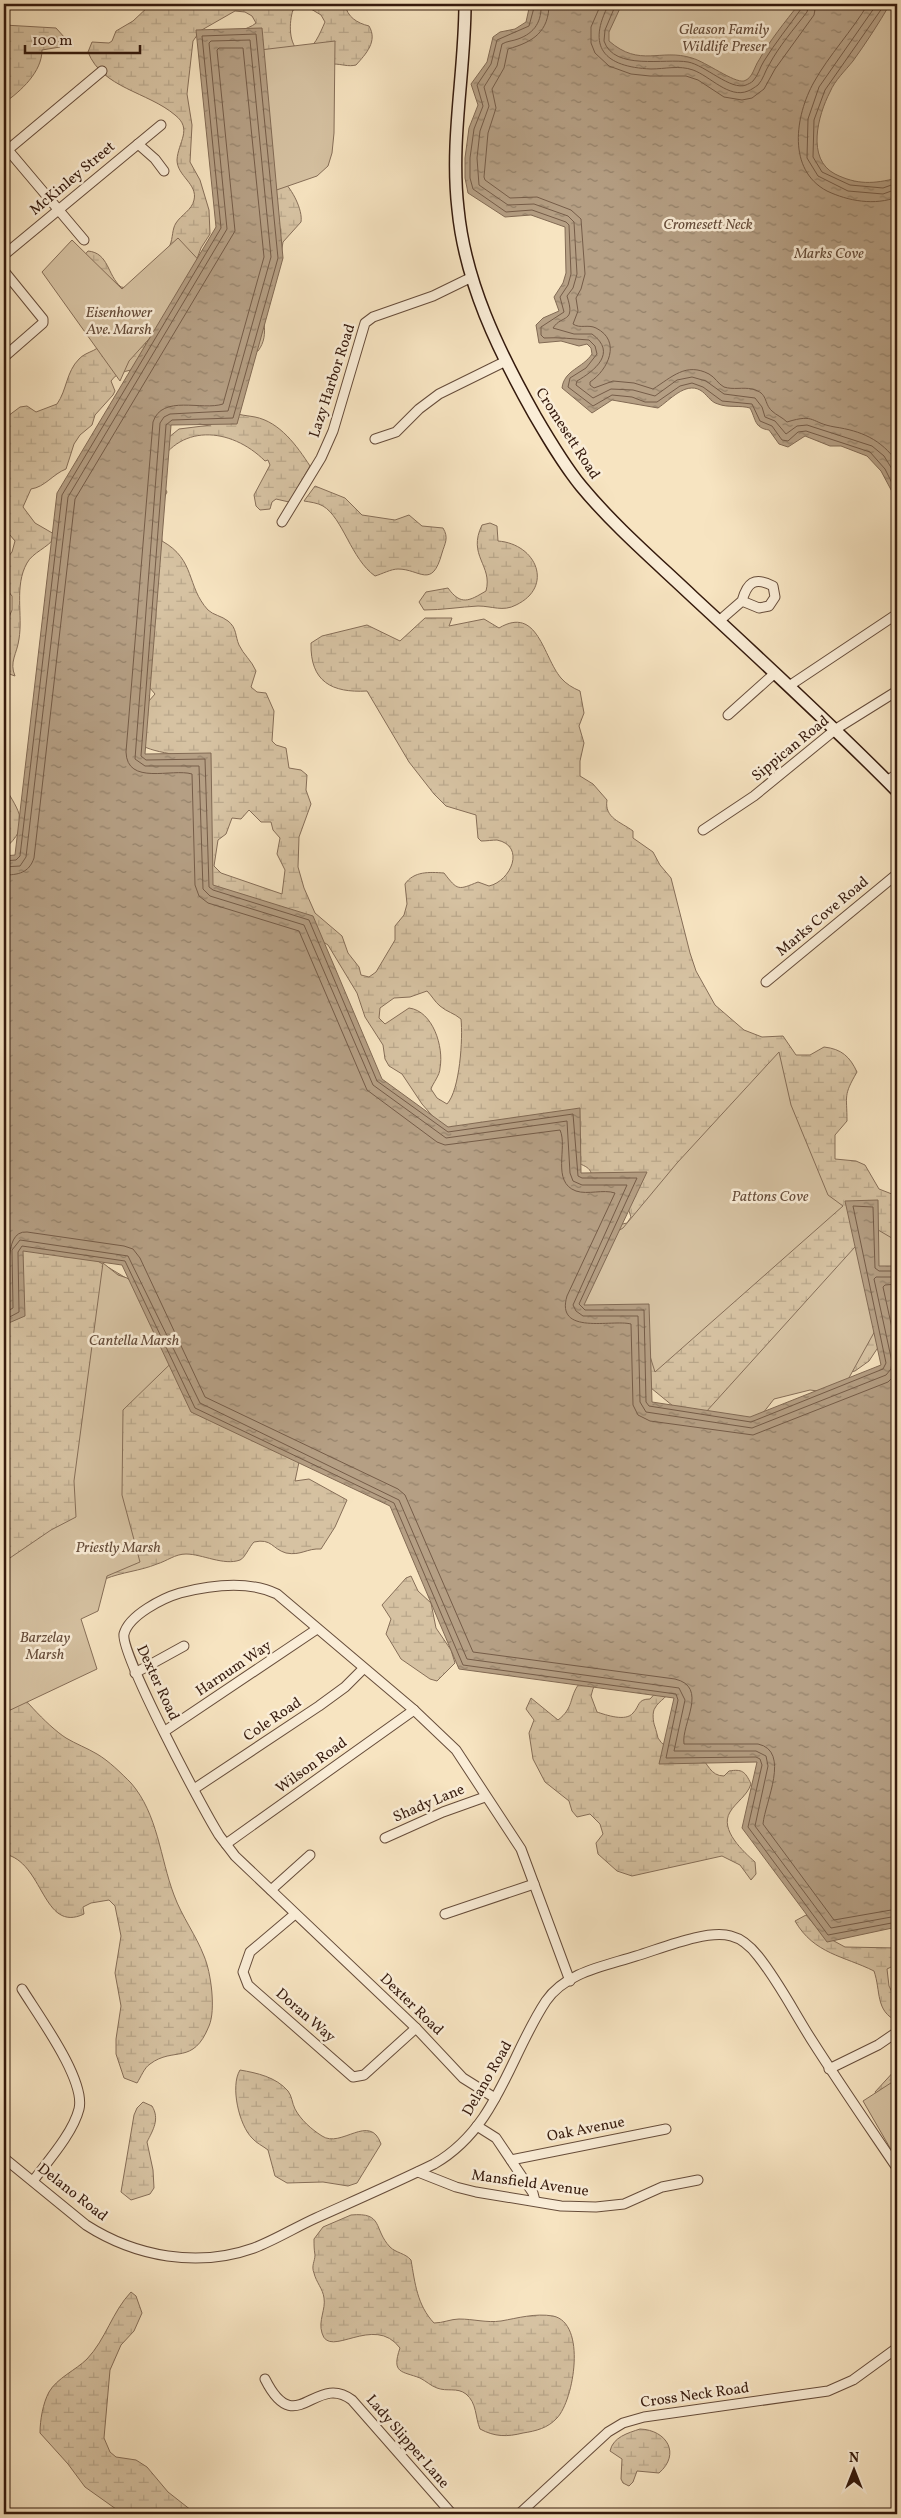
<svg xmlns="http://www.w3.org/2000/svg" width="901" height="2518" font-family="Vollkorn,serif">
	<defs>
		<pattern id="wetland-marsh" width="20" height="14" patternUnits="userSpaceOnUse" patternTransform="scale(1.25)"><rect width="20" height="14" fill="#d6c2a2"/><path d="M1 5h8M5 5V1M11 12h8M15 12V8" fill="none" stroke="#b8a68a"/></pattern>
		<pattern id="water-ripples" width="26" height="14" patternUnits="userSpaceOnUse" patternTransform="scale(1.25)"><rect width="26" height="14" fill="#b59f84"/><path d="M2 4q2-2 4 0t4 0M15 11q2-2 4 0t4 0" fill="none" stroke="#94816a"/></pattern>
	</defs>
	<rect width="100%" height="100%" fill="#f7e4c1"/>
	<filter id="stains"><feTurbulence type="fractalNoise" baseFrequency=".004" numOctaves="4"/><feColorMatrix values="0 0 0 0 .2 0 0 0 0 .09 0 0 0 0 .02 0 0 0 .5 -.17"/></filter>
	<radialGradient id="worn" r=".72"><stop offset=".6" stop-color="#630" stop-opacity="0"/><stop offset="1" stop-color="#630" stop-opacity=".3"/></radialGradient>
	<!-- wetland -->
	<g fill="url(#wetland-marsh)" stroke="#866e58" fill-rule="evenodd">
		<path d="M155 4H345C347 17 357 23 369 26 378 41 366 54 356 65 348 67 342 64 333 64 330 64 298 72 297 74 283 85 291 106 284 121 278 133 256 148 262 164 266 173 276 175 283 181 292 189 303 210 301 222L283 242 279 266 273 278 266 284 259 294C261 314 271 334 258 351 247 352 242 355 235 365L237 369 248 375 232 387 221 399 225 409C235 415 244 415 255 417 280 422 297 446 310 466L299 485 298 492 289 502 276 499 272 502 270 509 260 510 256 506 254 495 270 465 268 460 265 461C231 427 177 422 155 471L167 492C154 517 159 514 162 541 196 560 186 586 208 610 213 615 222 616 228 621 237 628 235 636 239 645 243 654 252 661 256 671L251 687 257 692 266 693 274 711 272 741 276 745 286 748 289 768 301 770 307 775 306 790 311 804 299 837 298 867 304 888 315 913 342 936 348 953 359 967 361 975 369 977 376 972 395 940V926L404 915 407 904 405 884C414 871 429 872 444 873 458 891 458 890 478 882L489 886C511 881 526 846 497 840 493 840 486 841 481 841L478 838 476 815 446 806 434 794 409 762 367 691C332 693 310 682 311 643L322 636 367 625 400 641 425 618H452L449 626 484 619 499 628C538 605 543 657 561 678 566 684 573 688 580 691L584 713 579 726 584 743 580 761V776L593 784 607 800C604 818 621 822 633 831V838L653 852 660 865 671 878 690 953 696 971 715 1005 744 1030 762 1037 783 1036 796 1055H810L824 1047C842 1049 850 1057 857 1072 843 1096 847 1095 847 1121L835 1135V1159L856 1161 865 1165 879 1189 897 1196V1318L880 1325 878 1330 879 1346 869 1361 855 1371 793 1385 770 1396 764 1400 754 1425 745 1430 726 1422 697 1421 684 1415 651 1388 645 1375 647 1361 639 1329 623 1307 613 1300 596 1299 584 1295C579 1282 587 1249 599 1242 602 1240 607 1241 611 1240L618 1225 627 1223 631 1217 626 1202 619 1200 607 1208 601 1195 591 1185C595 1164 583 1168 570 1158 562 1152 559 1141 550 1135 534 1122 490 1118 473 1132 468 1136 466 1142 460 1146L456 1145 451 1130 435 1119 422 1104 402 1074 389 1066 385 1059 383 1045 365 1017 357 993 328 945 281 914 196 882 185 873 181 867C187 856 198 850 203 837 213 814 217 780 194 762 177 750 141 756 129 733L142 717 148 702 155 694C146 683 140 679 139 664L154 542V533L145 517V479L151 459 158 446 179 429 211 425 212 420 203 407 213 371 220 370V365L253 275 269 257 263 212 247 182 250 151 248 127 234 113 236 96 230 83 235 72 242 67C241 57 232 40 242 31 245 28 252 27 256 23L252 16 245 12 235 11 200 31 193 41 187 94 192 125 190 162 200 180 209 210 210 234 201 248 191 275 147 326C143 339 149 355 143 366 132 372 119 369 111 381L115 391 113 395 95 415 92 425 80 435 74 444 66 469C53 474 45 487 31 489L23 507 35 523 54 534 55 537C48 548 33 552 27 563 14 586 23 615 19 639 17 654 9 662 15 676L4 672V629L12 610V596L4 586V562L12 552 15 541 4 528V419L20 407 27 406 36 412 57 404C67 390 66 372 79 359 87 350 102 352 104 337 106 315 62 293 65 263L76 265 88 251C109 253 107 275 121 287L140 290 150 280C151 264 163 259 170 245 173 238 172 229 176 223 181 215 192 210 194 200 198 184 177 176 177 160 178 142 193 129 175 115 148 92 102 88 88 52L92 42 109 43 112 41 116 31 133 21 150 5ZM306 6 321 15 325 22C320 33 314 50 301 53 288 45 289 22 293 10ZM249 810 261 822H271L273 830 280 838 277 854 285 870 282 894 221 873 214 866 218 840 226 834 232 818 241 819ZM427 991C432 996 435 1002 440 1006 447 1012 454 1013 461 1019 463 1038 460 1090 447 1104L437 1098 431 1089C433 1083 440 1075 440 1068 444 1047 433 1011 409 1008L385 1024 379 1018 380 1008 394 998 410 997Z"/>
		<path d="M4 25 56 28 65 38 60 47 42 50C42 72 21 91 4 103Z"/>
		<path d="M315 486 345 498 362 515 395 520 409 515 422 526 443 528C449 538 445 543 442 553 432 590 420 569 398 569 391 569 382 574 375 576 351 559 343 518 323 506 318 503 310 502 304 501Z"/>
		<path d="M490 523 497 526 498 541C537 544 554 587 516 605 503 612 492 606 478 606 460 607 442 610 424 610L419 602 426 592 448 588C461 606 469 601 486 591 493 565 467 556 482 525Z"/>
		<path d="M4 786C19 811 32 826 4 849Z"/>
		<path d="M7 1245 96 1260 126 1278 160 1307 299 1462 295 1481 309 1479 347 1500 335 1527 321 1549C307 1548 301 1556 286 1553 272 1549 272 1538 254 1542 249 1547 245 1558 240 1560 224 1566 202 1554 186 1554 175 1554 167 1561 157 1564 140 1571 122 1572 105 1579L4 1654V1253Z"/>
		<path d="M411 1576 418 1591 431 1603 436 1628 451 1650 455 1663 437 1681 430 1679 401 1659 386 1634 391 1619 382 1605 406 1578Z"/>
		<path d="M628 1649H639L659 1654C661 1666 672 1674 671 1686 670 1697 659 1700 655 1708 652 1712 653 1722 655 1727 656 1730 657 1734 658 1738 665 1751 686 1756 699 1755 708 1763 710 1776 724 1776L729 1771C742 1769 745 1771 751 1784 747 1796 736 1802 730 1812 719 1830 744 1852 755 1862L756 1874 751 1880 740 1865 722 1856 632 1876 617 1871 598 1854 596 1843 603 1834 600 1824 590 1814 577 1817 572 1811 569 1801 545 1782 533 1759 529 1733 534 1720 526 1709 531 1698 558 1720C574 1708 569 1697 579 1684 591 1667 607 1654 628 1649ZM625 1658C646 1656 654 1669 661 1687L650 1699C637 1699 640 1706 633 1713 626 1722 606 1715 597 1712L591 1696C595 1677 607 1666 625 1658Z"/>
		<path d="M4 1673C18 1693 46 1725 66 1738 76 1744 87 1748 97 1754 109 1761 121 1773 131 1783 158 1814 160 1858 174 1895 182 1917 196 1935 204 1956 211 1972 216 2010 209 2026 193 2066 174 2046 150 2064 144 2068 141 2077 137 2083L124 2078 116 2054V2039L121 2006 115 1973 121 1936 115 1906 109 1900 91 1903 83 1907 84 1914C42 1934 44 1861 4 1854Z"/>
		<path d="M806 1915 823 1935 845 1947 897 1948V1964L887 1969 889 1986 897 2002V2021C875 2011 881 1991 874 1971 844 1956 814 1954 795 1921Z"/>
		<path d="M897 2068V2104L877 2095 875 2092Z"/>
		<path d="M240 2070C257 2073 276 2077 288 2091 292 2096 292 2103 295 2109 301 2120 311 2129 322 2136 341 2149 370 2112 381 2144L357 2183 348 2186 323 2182 287 2183 275 2176 268 2150C263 2146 256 2143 252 2138 239 2125 230 2086 240 2070Z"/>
		<path d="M143 2102 152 2106C160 2119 153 2130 147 2142L153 2170 154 2188 150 2194 131 2200 121 2192 134 2115 137 2108Z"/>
		<path d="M351 2215C384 2212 373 2229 390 2247 396 2253 405 2253 411 2260 415 2283 417 2305 434 2323 443 2323 451 2319 459 2319 474 2319 486 2323 501 2321 518 2318 535 2313 553 2316 587 2323 574 2400 557 2418 548 2428 536 2431 523 2433 507 2437 495 2437 480 2429 475 2417 477 2403 466 2394 457 2387 447 2392 437 2388 431 2386 426 2381 420 2378 402 2371 391 2374 400 2348 374 2313 329 2360 322 2333 318 2321 326 2309 324 2298 323 2289 316 2282 314 2273 311 2266 315 2261 315 2255 314 2249 314 2245 314 2239L323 2227Z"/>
		<path d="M131 2292 136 2296 142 2313 134 2331 121 2345 110 2370 104 2438 110 2452 116 2457 136 2460 147 2467 168 2492 196 2514H123L85 2487 68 2464 40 2433C40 2420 43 2403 49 2392 57 2378 76 2370 87 2359 106 2339 112 2312 131 2292Z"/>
		<path d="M640 2429C667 2430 681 2454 659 2473L637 2471 633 2482 629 2486 623 2483 621 2479 622 2459 610 2451C613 2437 628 2433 640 2429Z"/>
	</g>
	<!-- green -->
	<g fill="#d6c2a2" stroke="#866e58">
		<path d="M610 4H897V323L542 67Z"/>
		<path d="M335 41 334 133 332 153 328 166 317 176 262 195 260 50Z"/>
		<path d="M178 238 207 269 196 287 129 361 120 381 42 272 72 240 122 289Z"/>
		<path d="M779 1052 791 1105 828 1195 843 1206 655 1372 643 1334 576 1311 598 1243 623 1228 677 1163Z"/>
		<path d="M873 1227 897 1241V1291L840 1394 810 1390 774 1399 756 1422 696 1423Z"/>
		<path d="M103 1263 118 1275 127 1278 196 1339 123 1410 122 1495 140 1562 107 1576 98 1611 81 1619 97 1669 4 1713V1562L51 1530 76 1517 74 1481Z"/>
		<path d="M897 2079V2160L863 2101Z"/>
	</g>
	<!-- water -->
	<g fill="url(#water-ripples)" stroke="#826a54">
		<path d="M530 4H622L609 32V41C640 68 660 48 692 58 706 62 734 83 744 81 753 78 754 67 759 60 770 40 785 22 799 4H890C879 23 866 43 853 61 845 71 835 80 830 92 818 115 806 159 835 174 857 185 874 184 897 178V501L881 471 867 456 841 446H830L805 436 788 447 779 444 769 430C754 428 756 419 750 408 740 405 728 408 718 404 710 402 707 394 700 390 685 382 670 400 658 408L612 400 592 413 562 388C564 370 583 368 592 354L591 348 587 344 579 346 561 341 539 343 536 325 543 318 559 311 554 297 563 283 566 273 565 227 531 215 505 217 468 193 465 178V158L469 128 478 105 471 84 487 62 493 37 500 32 515 29 526 22Z"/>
		<path d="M262 28 283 258 237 424 171 425 145 754 211 753 213 885 313 916 382 1079 448 1127 580 1108 581 1173 647 1172 584 1305 649 1304 652 1402 750 1417 881 1365 845 1201 878 1200 879 1266H897V1927L827 1942 742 1828 757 1762 659 1764 674 1698 459 1669 390 1506 191 1412 122 1265 23 1251 25 1316 4 1325V856L15 855 57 493 216 227 196 30Z"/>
	</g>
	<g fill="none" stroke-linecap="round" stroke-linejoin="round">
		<!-- shore -->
		<g stroke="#755c48" stroke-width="1">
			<path d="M535 4 529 26 497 40 491 64 477 85 483 106 474 129 470 158V178L473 189 506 212 532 210 566 222 569 225 571 274 568 285 560 297 564 312 541 327V335L544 338C559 337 573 339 589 340L595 346 597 354 586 368 570 378 568 387 593 406 612 395 632 397 645 402H657L680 386 692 383 703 387 722 401 752 404 760 421 772 426 782 440 788 441 798 432 806 431 870 452 885 469 897 493"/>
			<path d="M541 4C542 21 535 33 518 39 513 41 507 41 502 44L497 66 484 87 489 106 480 131 477 158 479 185 508 205 534 204 568 216 574 222 577 274 573 288 567 296C576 324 562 314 553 328L574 334H592C618 353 594 371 577 381L576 385 593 398 611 389 633 390 655 396 677 380 692 377 706 381 724 394 755 398 762 407 765 417 775 421 786 434 797 426 807 425 872 446 884 456 897 477"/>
			<path d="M549 4C549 32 533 42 508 49L504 68 492 89 496 108 488 133 484 177 485 180 510 198 537 197 571 210 581 219 585 274 581 289 576 298 578 311 573 324C580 329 588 324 596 328 622 341 608 370 590 382V385L594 388 613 381 634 383 653 389C672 377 686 362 709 374 715 377 718 384 724 387 733 390 743 387 752 389 769 393 763 403 772 411 776 415 782 417 787 422 816 413 810 423 835 427 861 431 881 439 897 462"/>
			<path d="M601 4 591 27V43L595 53 609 66 631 74 650 76H686L698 80 724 97 742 100 752 98 764 89 775 69 814 15 816 4"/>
			<path d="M609 4C586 47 604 67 651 69 665 69 679 65 693 70 710 76 729 99 748 91 751 90 755 87 758 85 763 80 765 71 769 65 779 46 794 29 807 12L809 4"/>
			<path d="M616 4 605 30 604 41C614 71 665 58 688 62 705 65 731 91 746 85 748 84 751 83 753 81 758 76 760 67 764 61 775 43 789 26 801 9L802 4"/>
			<path d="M868 4C852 31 829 55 814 82 795 116 787 170 827 191 848 201 875 206 897 197"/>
			<path d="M877 4 819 87 808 119 807 158 818 176 848 191 883 194 897 189"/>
			<path d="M885 4 825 90 814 120 813 157 822 172 850 185 883 188 897 183"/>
			<path d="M4 861 16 860 20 856 62 495 221 228 202 36 256 34 278 258 233 418 172 420 166 425 141 756 146 760 205 759 209 887 213 890 309 920 377 1081 448 1132 573 1114 578 1176 582 1178H637L579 1304 585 1310H644L646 1402 649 1406 751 1422 883 1369 886 1363 853 1206 873 1207 875 1268 879 1271H897"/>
			<path d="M4 867 20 866 26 857 68 497 227 229 209 43 211 41 250 40 271 257 228 411 170 414 164 417 160 423 135 759 145 766H199L203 889 210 896 304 925 373 1085 446 1138 567 1121 570 1173 573 1181 582 1185H627L573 1305 576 1311 583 1316H638L640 1402 646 1412 752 1428 886 1375 891 1369 892 1362 874 1279 876 1277H897"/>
			<path d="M4 875C18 875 29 873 34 858L75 499 235 231 217 50 219 48H243L264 257 223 404C202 411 162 394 153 422L126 752C127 786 172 768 192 774L195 885 199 896 208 903 299 931 367 1090 437 1142 445 1145 560 1130C568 1147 551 1182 576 1191 588 1195 603 1189 615 1193L567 1296C555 1336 612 1319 631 1324L633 1405 638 1415 650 1421 753 1435 888 1382 897 1373"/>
			<path d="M897 1284 885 1285 883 1287 897 1351"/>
			<path d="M4 1305C14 1286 0 1230 27 1232L124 1246 133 1249 140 1258 205 1397 398 1489 405 1495 473 1652 675 1679C709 1687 681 1724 684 1744H758C791 1751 765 1802 763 1824L834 1920 897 1909"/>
			<path d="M4 1313 13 1308 12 1250 20 1240 128 1256 200 1403 399 1500 467 1659 679 1688 685 1700 674 1751H756L766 1756 768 1766 755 1826 831 1928 897 1916"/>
			<path d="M4 1320 19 1312 18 1252 22 1246 125 1261 195 1408 394 1503 463 1665 676 1694 678 1700 666 1758 756 1757 760 1759 762 1765 748 1827 828 1935 897 1922"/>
		</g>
		<!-- street casing -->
		<g stroke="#664c3a" stroke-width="11">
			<g id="street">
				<path d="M138 144 155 159 164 171"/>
				<path d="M8 150 84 240"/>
				<path d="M4 153 102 71"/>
				<path d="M4 255 161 125"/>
				<path d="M4 271 43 319V323L4 357"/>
				<path d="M375 439 396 432 419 409 439 394 506 361"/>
				<path d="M282 522 321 458 333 431 365 323 373 317 433 296 472 277"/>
				<path d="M719 621 742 601 759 608 769 606 775 597 773 586C754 576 747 583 742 601"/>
				<path d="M789 686 897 614"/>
				<path d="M728 715 775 673"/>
				<path d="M887 781 897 774"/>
				<path d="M703 830 754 796 836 729 897 691"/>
				<path d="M766 982 897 874"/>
				<path d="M135 1673 184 1646"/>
				<path d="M165 1731 317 1629"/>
				<path d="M194 1789 319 1706 345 1687 363 1669"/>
				<path d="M385 1838 443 1812 485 1797"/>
				<path d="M226 1844 414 1710"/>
				<path d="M271 1890 310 1855"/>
				<path d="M295 1914 250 1952 243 1972 248 1985 353 2077 364 2075 416 2028"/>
				<path d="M445 1914 534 1884"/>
				<path d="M22 1989C38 2015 86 2080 79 2109 73 2133 48 2161 33 2181"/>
				<path d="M829 2069 878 2045 897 2032"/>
				<path d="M495 2098 463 2078 416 2028 235 1856C230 1849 224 1842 219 1835 203 1810 120 1653 124 1634 129 1615 163 1598 180 1593 211 1585 248 1580 277 1594L414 1710 456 1750 521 1849 570 1981"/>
				<path d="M477 2126 496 2138 533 2193 535 2201"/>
				<path d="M4 2158 86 2225C136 2257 198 2268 254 2248 275 2240 296 2227 316 2218 356 2200 395 2183 434 2164 497 2128 509 2057 546 2001 566 1972 605 1966 636 1956 660 1949 707 1929 731 1936 743 1939 751 1947 758 1956 778 1981 794 2012 811 2039 839 2083 868 2125 897 2168"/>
				<path d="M511 2160 666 2129"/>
				<path d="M418 2172 456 2187 476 2192 561 2206 596 2207 624 2204 662 2187 698 2180"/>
				<path d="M265 2379C296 2441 315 2372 352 2400L452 2514"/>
				<path d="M519 2514 608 2432 623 2423 644 2417 828 2391 853 2380 897 2348"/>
			</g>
		</g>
		<!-- secondary casing -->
		<g stroke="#351a0d" stroke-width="14">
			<path id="secondary" d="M465 4C465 72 450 140 458 209 465 282 498 350 534 414 548 438 563 464 581 486 614 526 655 561 693 597 762 661 831 724 897 791"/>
		</g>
		<!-- street -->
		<use href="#street" stroke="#faedd7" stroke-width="9"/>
		<!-- secondary -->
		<use href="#secondary" stroke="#faedd7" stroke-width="11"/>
	</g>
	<g text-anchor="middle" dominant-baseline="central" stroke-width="5" stroke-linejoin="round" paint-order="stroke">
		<!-- park labels -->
		<g font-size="15" font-style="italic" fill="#654c3a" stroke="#faedd7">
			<text x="724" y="30">Gleason Family<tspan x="724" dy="17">Wildlife Preser</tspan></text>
			<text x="708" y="225">Cromesett Neck</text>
			<text x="829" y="254">Marks Cove</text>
			<text x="119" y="313">Eisenhower<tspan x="119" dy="17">Ave. Marsh</tspan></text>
			<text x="770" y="1197">Pattons Cove</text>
			<text x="134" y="1341">Cantella Marsh</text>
			<text x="118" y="1548">Priestly Marsh</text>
			<text x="45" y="1638">Barzelay<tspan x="45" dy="17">Marsh</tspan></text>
		</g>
		<!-- street labels -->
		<g font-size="15" fill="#351a0d" stroke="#faedd7">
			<text transform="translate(73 179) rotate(-40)">McKinley Street</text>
			<text transform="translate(333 381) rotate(-72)">Lazy Harbor Road</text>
			<text transform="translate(567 434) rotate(57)">Cromesett Road</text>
			<text transform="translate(791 749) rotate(-39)">Sippican Road</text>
			<text transform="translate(823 917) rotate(-40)">Marks Cove Road</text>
			<text transform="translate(234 1669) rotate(-34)">Harnum Way</text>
			<text transform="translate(157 1683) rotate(65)">Dexter Road</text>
			<text transform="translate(273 1720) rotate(-34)">Cole Road</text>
			<text transform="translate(312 1766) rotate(-36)">Wilson Road</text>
			<text transform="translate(429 1804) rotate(-23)">Shady Lane</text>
			<text transform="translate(411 2005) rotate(44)">Dexter Road</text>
			<text transform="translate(305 2016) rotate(41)">Doran Way</text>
			<text transform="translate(488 2079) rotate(-60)">Delano Road</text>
			<text transform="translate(586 2130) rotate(-11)">Oak Avenue</text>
			<text transform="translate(530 2184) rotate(8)">Mansfield Avenue</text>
			<text transform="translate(72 2193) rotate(38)">Delano Road</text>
			<text transform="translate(695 2396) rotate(-8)">Cross Neck Road</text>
			<text transform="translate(407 2442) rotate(49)">Lady Slipper Lane</text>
		</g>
	</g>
	<!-- margin -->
	<rect width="901" height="2518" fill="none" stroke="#f7e4c1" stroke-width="20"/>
	<rect x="5" y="5" width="891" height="2508" fill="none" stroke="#351a0d" stroke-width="2.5"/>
	<rect x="10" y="10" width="881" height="2498" fill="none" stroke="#351a0d"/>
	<!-- north arrow -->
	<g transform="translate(854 2470)" stroke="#faedd7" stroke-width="4" paint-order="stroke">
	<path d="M0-4L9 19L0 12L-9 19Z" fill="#351a0d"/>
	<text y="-8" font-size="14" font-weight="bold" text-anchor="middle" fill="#351a0d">N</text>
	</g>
	<!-- scale -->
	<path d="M25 45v8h115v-8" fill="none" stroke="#351a0d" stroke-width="2.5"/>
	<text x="32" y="45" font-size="15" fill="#351a0d" stroke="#faedd7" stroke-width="4" paint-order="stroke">100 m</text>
	<rect width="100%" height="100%" filter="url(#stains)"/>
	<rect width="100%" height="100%" fill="url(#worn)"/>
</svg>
